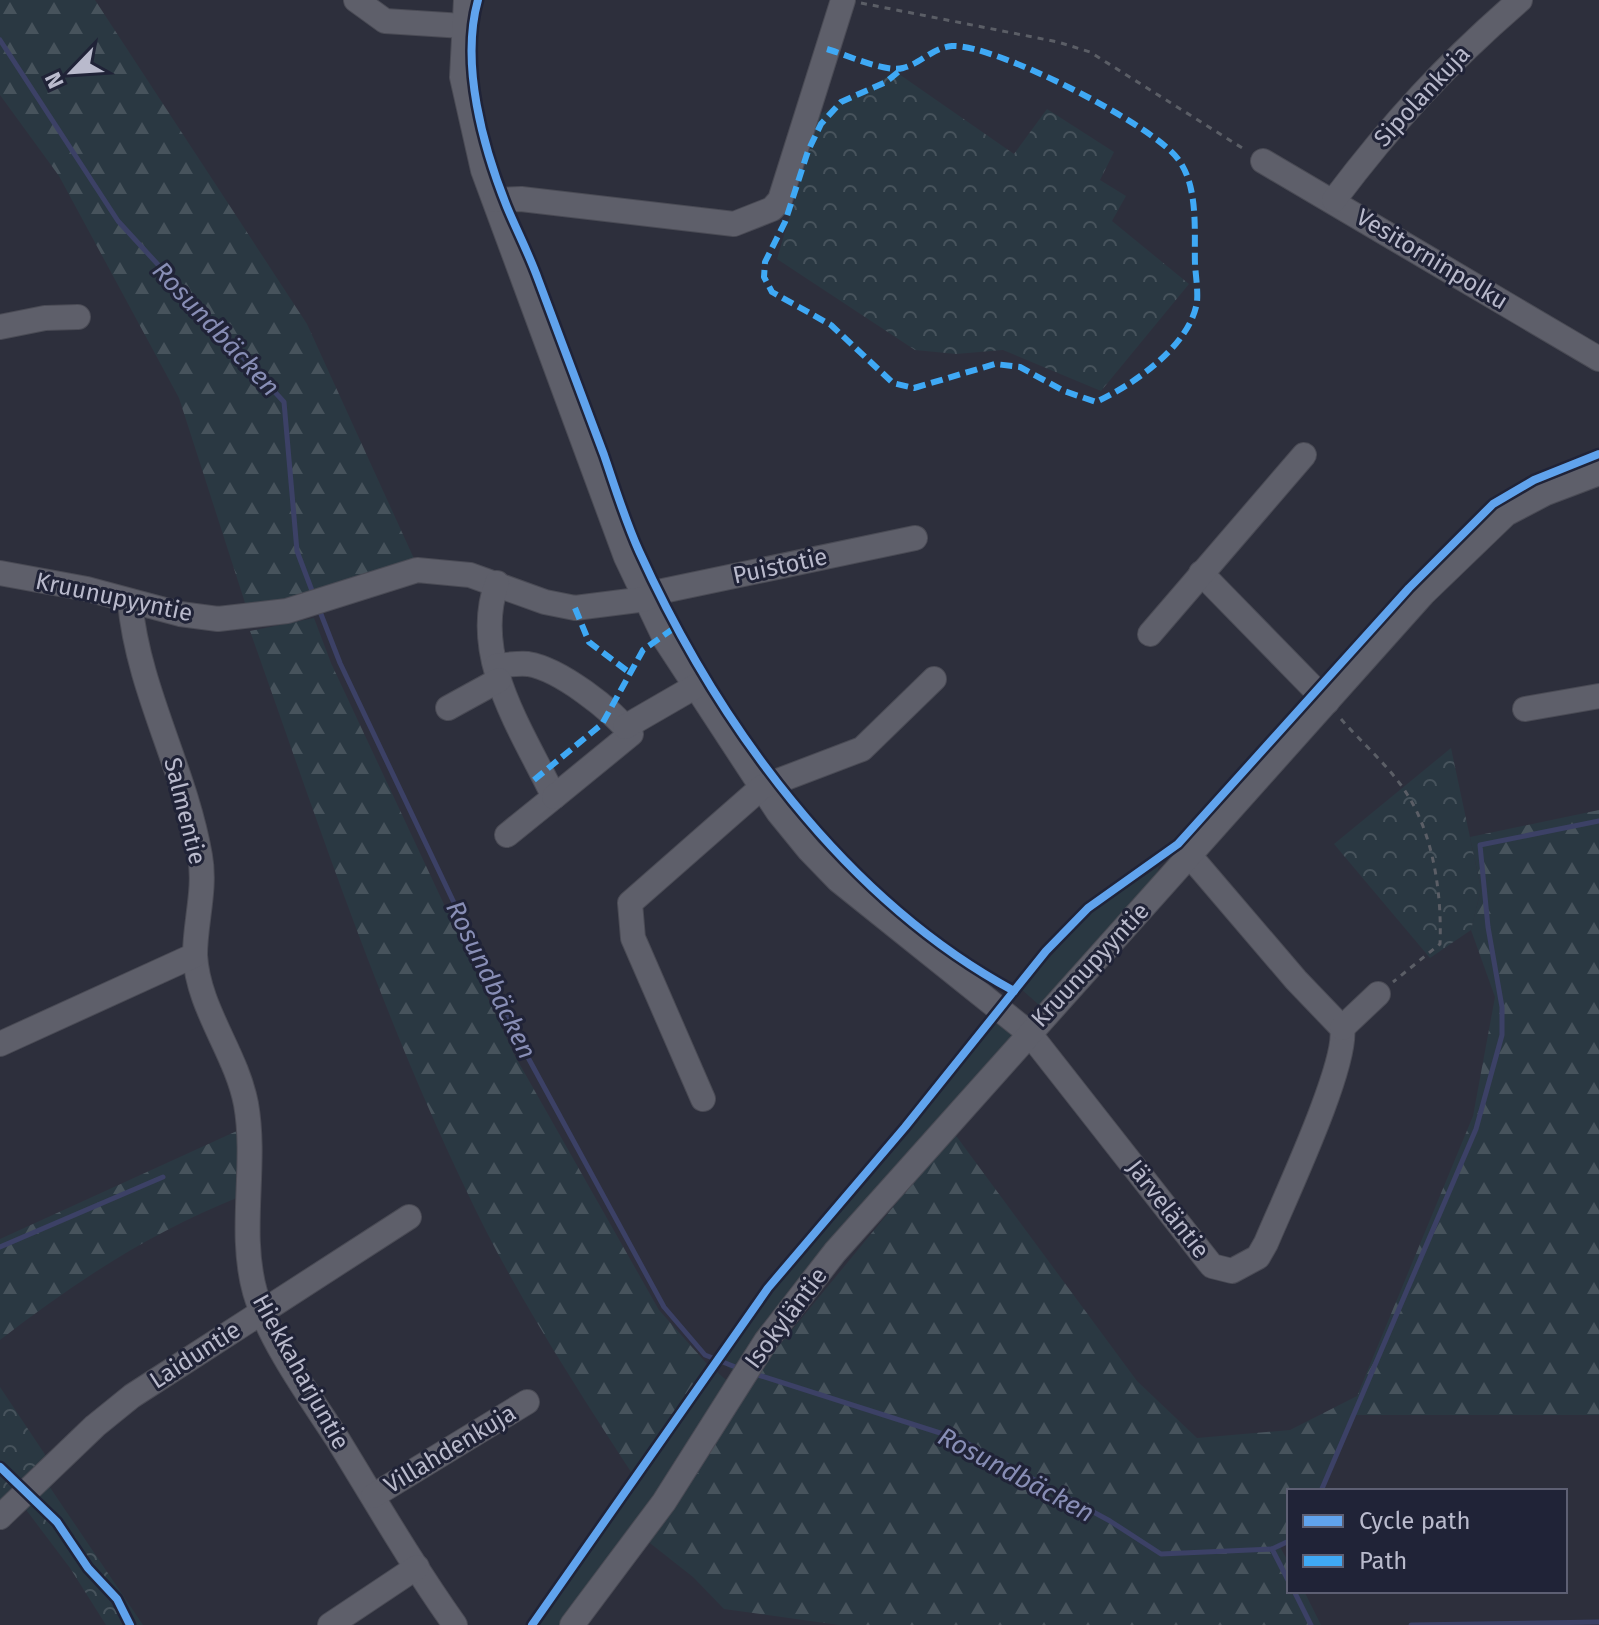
<svg xmlns="http://www.w3.org/2000/svg" width="1599" height="1625" font-family="'Fira Sans',sans-serif">
	<defs>
		<pattern id="forest-firs" width="22" height="20" patternUnits="userSpaceOnUse" patternTransform="scale(2)"><rect width="22" height="20" fill="#2a3842"/><path d="M5 1l3.5 6h-7zM16 11l3.5 6h-7z" fill="#47535c"/></pattern>
		<pattern id="park-crowns" width="20" height="18" patternUnits="userSpaceOnUse" patternTransform="scale(2)"><rect width="20" height="18" fill="#2a3842"/><path d="M2 6a3 3 0 1 1 6 0M12 15a3 3 0 1 1 6 0" fill="none" stroke="#47535c"/></pattern>
	</defs>
	<rect width="100%" height="100%" fill="#2d2f3c"/>
	<!-- grass -->
	<g fill="#2a3842">
		<path d="M1159 866 1157 875 1039 1005 1021 989 1091 912Z"/>
		<path d="M998 1020 1016 1034 739 1376 723 1363 774 1290 911 1130Z"/>
		<path d="M716 1371 732 1385 690 1449 563 1625H539Z"/>
	</g>
	<!-- forest -->
	<g fill="url(#forest-firs)">
		<path d="M0 0H95L307 324 416 563 298 599 247 609 179 398 59 176 0 95Z"/>
		<path d="M314 618 331 663 515 1056 659 1310 707 1364 633 1475C574 1384 513 1290 467 1192 380 1011 317 820 250 631Z"/>
		<path d="M1599 810V1415H1352L1321 1491H1289V1542L1280 1547 1289 1563V1591H1304L1321 1625H839L724 1609 693 1577 646 1540 759 1370 954 1133 1137 1381 1197 1438 1290 1430 1357 1396 1473 1116 1495 997 1471 930 1481 889 1470 837Z"/>
		<path d="M239 1130V1197C151 1232 75 1282 0 1340V1239Z"/>
	</g>
	<!-- park -->
	<g fill="url(#park-crowns)">
		<path d="M896 72 1014 154 1047 109 1114 152 1100 180 1126 196 1112 221 1189 284 1101 391 1003 350 956 354 915 350 777 259 820 114Z"/>
		<path d="M1451 748 1481 889 1471 930 1430 958 1334 844Z"/>
		<path d="M0 1387 48 1459 0 1505Z"/>
		<path d="M47 1483 143 1625H106L70 1568 24 1507Z"/>
	</g>
	<g fill="none" stroke-linecap="round" stroke-linejoin="round">
		<!-- stream -->
		<g stroke="#3c4166" stroke-width="5">
			<path d="M0 40 118 221 284 402 297 551 314 596"/>
			<path d="M319 609 340 663 525 1052 664 1307 705 1355 738 1368"/>
			<path d="M0 1247 163 1177"/>
			<path d="M755 1374 959 1439 1110 1521 1161 1554 1272 1549 1289 1582"/>
			<path d="M1321 1491 1476 1129 1502 1035V1007L1488 927 1480 845 1599 821"/>
			<path d="M1272 1549 1289 1541"/>
			<path d="M1294 1591 1311 1625"/>
			<path d="M1411 1625 1599 1622"/>
		</g>
		<!-- minor casing -->
		<g stroke="#4a4b55" stroke-width="26">
			<g id="minor">
				<path d="M356 0 385 21 463 26"/>
				<path d="M466 0 462 77 483 170 626 557 666 641 778 812 809 850 838 880 1029 1033 1204 1256 1212 1266 1232 1271 1258 1257 1266 1243C1283 1202 1349 1063 1342 1028L1296 980 1190 856"/>
				<path d="M1263 161 1599 359"/>
				<path d="M495 200 521 199 734 224 772 209 780 200 843 0"/>
				<path d="M1334 200C1392 123 1447 63 1520 0"/>
				<path d="M0 327 45 318 78 317"/>
				<path d="M0 573 87 589 180 614 218 619 287 611 417 570 470 575 545 602 575 608 646 599 658 592 915 538"/>
				<path d="M1201 573 1327 702"/>
				<path d="M497 583C470 657 523 732 554 797L507 835"/>
				<path d="M1150 634 1304 455"/>
				<path d="M496 666C506 665 518 663 528 664 560 669 612 710 631 734L554 797"/>
				<path d="M448 708 499 680"/>
				<path d="M1525 709 1599 696"/>
				<path d="M625 727 696 686"/>
				<path d="M195 955C198 1009 236 1052 246 1104 257 1166 238 1231 255 1292 269 1340 310 1397 338 1440 376 1502 413 1566 455 1625"/>
				<path d="M1342 1028 1378 994"/>
				<path d="M0 1044 195 955C195 922 206 889 200 856 185 769 138 690 130 602"/>
				<path d="M703 1099 633 938 630 903 762 787 862 749 934 679"/>
				<path d="M373 1496 527 1402"/>
				<path d="M0 1517 95 1426 132 1396 409 1217"/>
				<path d="M330 1625 417 1567"/>
				<path d="M572 1625 664 1502 766 1341 835 1252 1423 594 1506 514 1546 493 1599 473"/>
			</g>
		</g>
		<!-- path -->
		<g stroke="#5b5e66" stroke-width="3" stroke-dasharray="6 6" stroke-linecap="butt">
			<path d="M861 3 1058 42 1090 52 1247 151"/>
			<path d="M1341 719C1362 743 1390 767 1407 794 1434 836 1442 896 1440 944L1393 982"/>
		</g>
		<!-- minor -->
		<use href="#minor" stroke="#5e5f6a" stroke-width="24"/>
		<!-- quiet -->
		<g stroke="#3fa9f5" stroke-width="6" stroke-dasharray="12 6" stroke-linecap="butt">
			<path d="M827 49C844 54 886 73 903 68 920 64 932 48 952 46 995 44 1152 124 1178 159 1199 187 1194 232 1195 265 1196 277 1198 291 1197 302 1190 346 1133 385 1096 402L1064 391 1020 367 995 364 914 388 893 383 831 325 772 292 764 277 765 262 785 222 808 151 821 124 841 102 886 82 903 68"/>
			<path d="M575 608 589 642 630 673"/>
			<path d="M534 780 602 724 643 650 677 626"/>
		</g>
		<!-- cycleway casing -->
		<g stroke="#202337" stroke-width="13">
			<g id="cycleway">
				<path d="M478 0C460 64 483 147 507 207 517 231 529 254 538 279 560 338 582 396 604 455 615 487 625 520 639 551 717 723 845 900 1014 991"/>
				<path d="M0 1467 57 1522 88 1568 117 1599 130 1625"/>
				<path d="M532 1625 768 1288 905 1127 1046 951 1088 908 1178 844 1409 588 1493 504 1534 480 1599 454"/>
			</g>
		</g>
		<!-- cycleway -->
		<use href="#cycleway" stroke="#60a3ed" stroke-width="8"/>
	</g>
	<g text-anchor="middle" dominant-baseline="central" stroke-width="6" stroke-linejoin="round" paint-order="stroke">
		<!-- street labels -->
		<g font-size="24" fill="#b9bacc" stroke="#202337">
			<text transform="translate(1422 96) rotate(-47)">Sipolankuja</text>
			<text transform="translate(1432 259) rotate(31)">Vesitorninpolku</text>
			<text transform="translate(780 566) rotate(-12)">Puistotie</text>
			<text transform="translate(114 597) rotate(12)">Kruunupyyntie</text>
			<text transform="translate(185 811) rotate(76)">Salmentie</text>
			<text transform="translate(1090 965) rotate(-47)">Kruunupyyntie</text>
			<text transform="translate(1168 1209) rotate(52)">Järveläntie</text>
			<text transform="translate(786 1318) rotate(-53)">Isokyläntie</text>
			<text transform="translate(195 1355) rotate(-33)">Laiduntie</text>
			<text transform="translate(301 1372) rotate(61)">Hiekkaharjuntie</text>
			<text transform="translate(450 1449) rotate(-31)">Villahdenkuja</text>
		</g>
		<!-- water labels -->
		<g font-size="26" font-style="italic" fill="#888eb6" stroke="#202337">
			<text transform="translate(216 329) rotate(47)">Rosundbäcken</text>
			<text transform="translate(491 980) rotate(64)">Rosundbäcken</text>
			<text transform="translate(1016 1475) rotate(28)">Rosundbäcken</text>
		</g>
	</g>
	<!-- legend -->
	<rect x="1287" y="1489" width="280" height="104" fill="#202337" stroke="#5d5f73" stroke-width="2"/>
	<rect x="1303" y="1515" width="40" height="12" fill="#60a3ed" stroke="#5d5f73" stroke-width="2"/>
	<text x="1359" y="1529" font-size="24" fill="#b9bacc">Cycle path</text>
	<rect x="1303" y="1555" width="40" height="12" fill="#3fa9f5" stroke="#5d5f73" stroke-width="2"/>
	<text x="1359" y="1569" font-size="24" fill="#b9bacc">Path</text>
	<!-- north arrow -->
	<g transform="translate(72 72) rotate(245)" stroke="#202337" stroke-width="6" paint-order="stroke">
	<path d="M0-6L14 30L0 20L-14 30Z" fill="#b9bacc"/>
	<text y="-12" font-size="22" font-weight="bold" text-anchor="middle" fill="#b9bacc">N</text>
	</g>
</svg>
